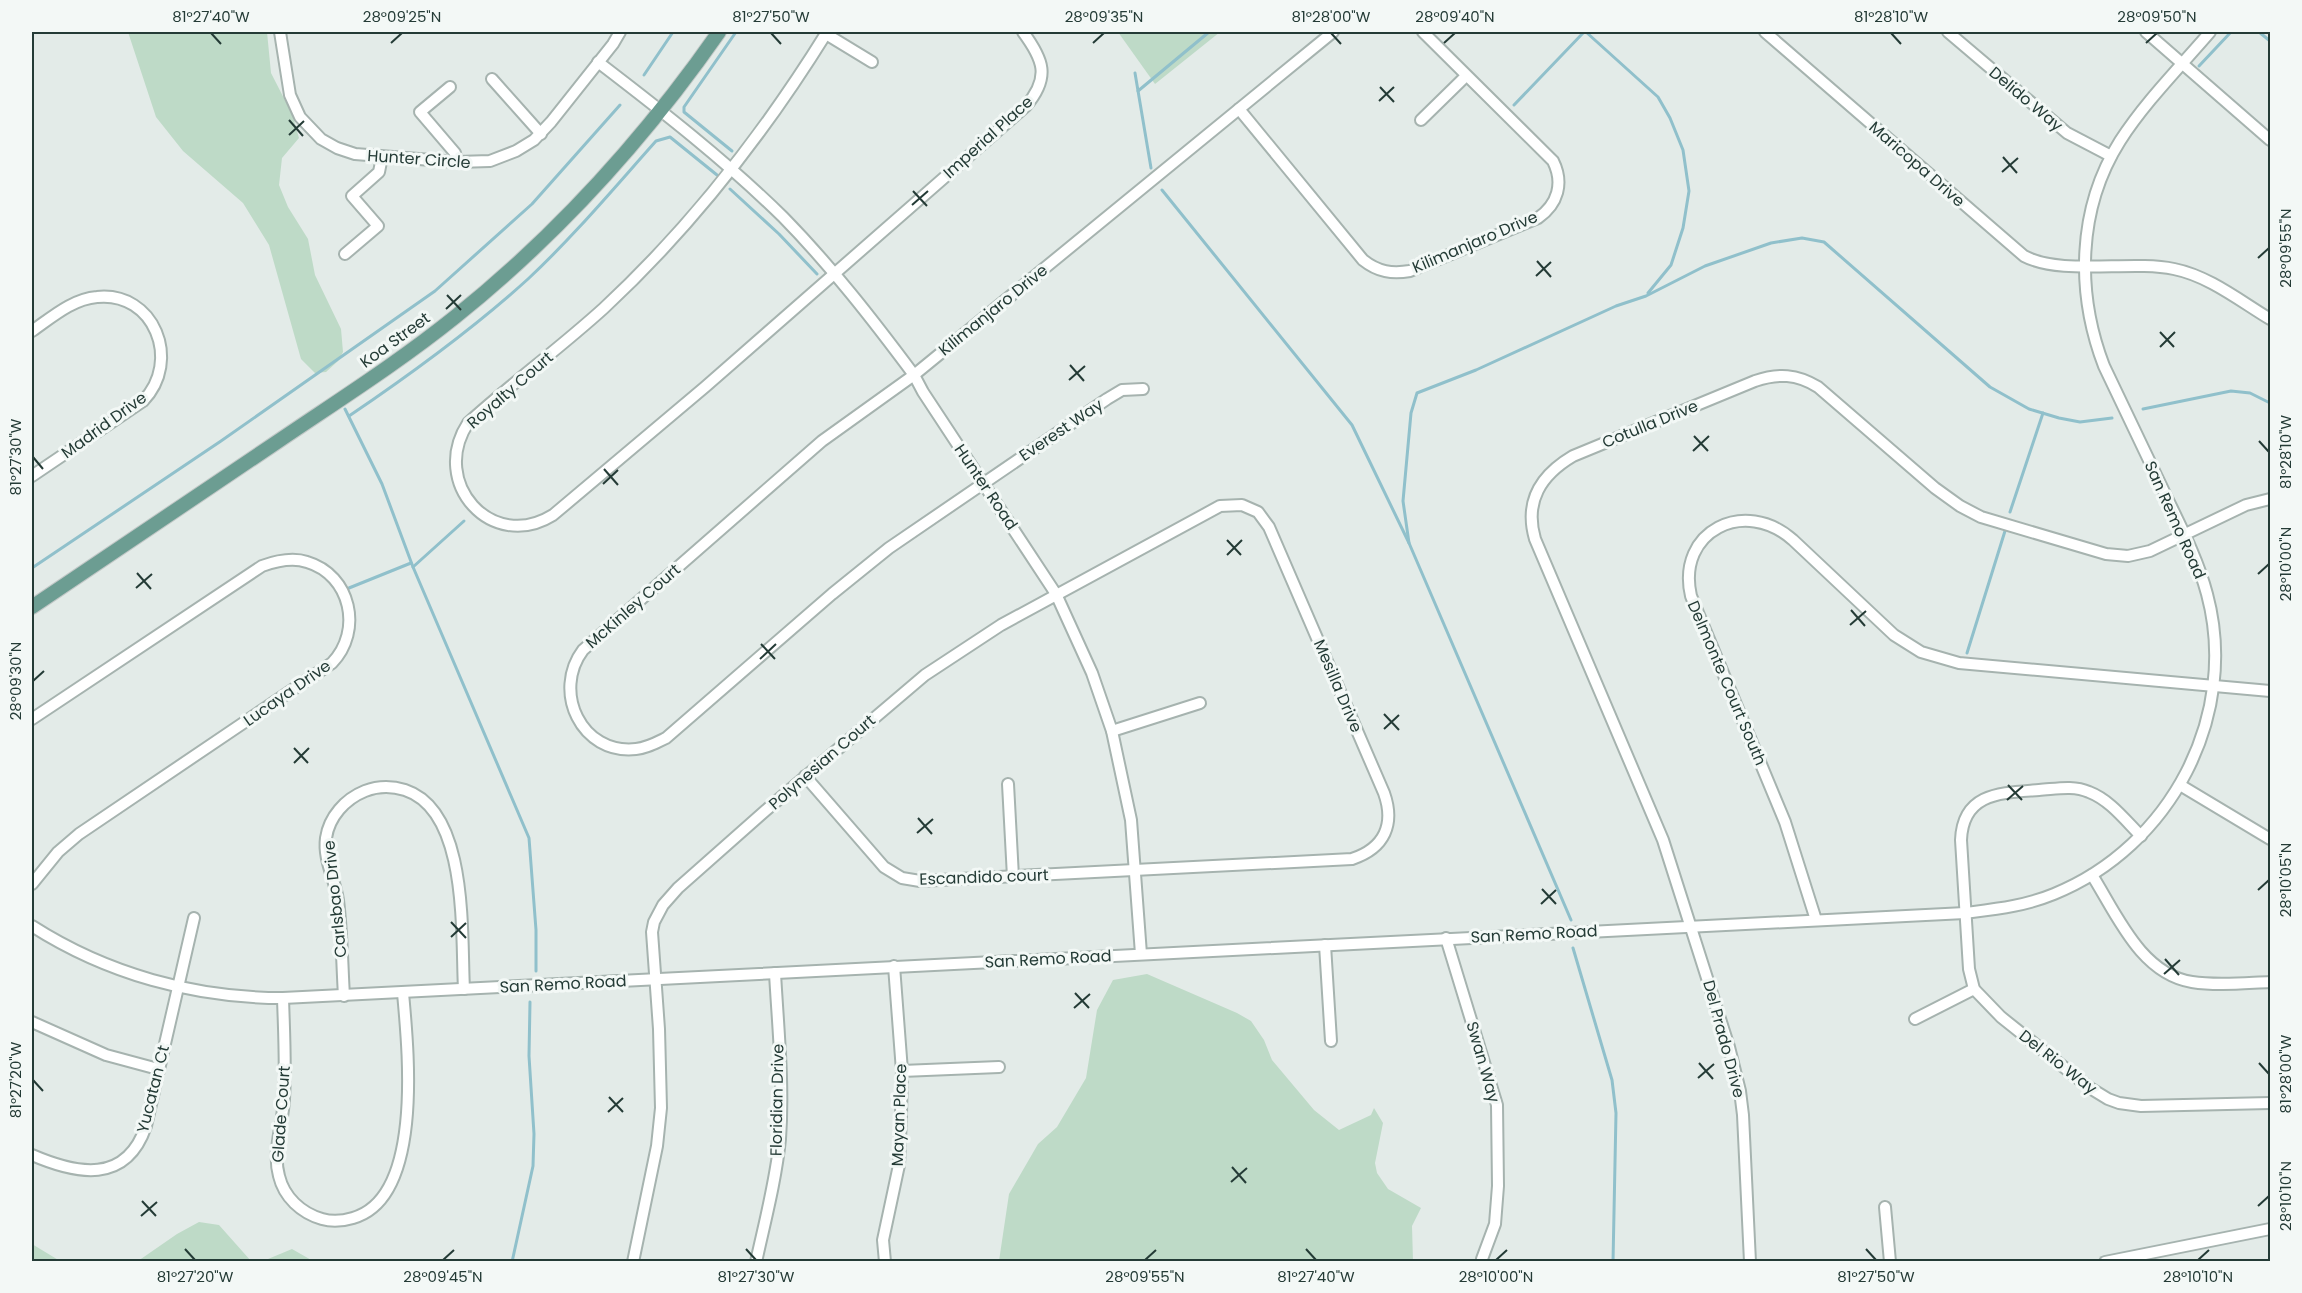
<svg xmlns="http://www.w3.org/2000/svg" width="2302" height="1293" font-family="Poppins,sans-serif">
	<rect width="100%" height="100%" fill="#e3ebe8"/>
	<!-- green -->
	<g fill="#bedac7">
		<path d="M128 32H267L271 73 292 114 299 138 282 158 279 185 288 207 308 239 315 275 341 329 343 352 338 361 326 372 315 373 301 359 269 245 243 203 183 151 156 117Z"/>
		<path d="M1118 32H1220L1155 84Z"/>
		<path d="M1147 974 1237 1013 1251 1021 1264 1040 1272 1060 1314 1110 1339 1130 1371 1115 1374 1108 1383 1123 1375 1163 1377 1173 1388 1189 1421 1208 1412 1226 1413 1261H999L1009 1194 1038 1144 1057 1127 1086 1078 1097 1010 1113 980Z"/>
		<path d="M199 1222 219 1225 251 1261 268 1259 292 1249 313 1261H138L177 1234Z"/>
		<path d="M32 1244 60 1261H32Z"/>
	</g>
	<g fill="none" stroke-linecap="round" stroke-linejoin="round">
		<!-- stream -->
		<g stroke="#90c0cb" stroke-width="3">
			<path d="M1586 32 1658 97 1670 118 1683 150 1689 191 1683 228 1671 265 1648 293"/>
			<path d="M2259 32 2270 41"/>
			<path d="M2199 66 2231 32"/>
			<path d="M1135 73 1151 168"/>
			<path d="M644 75 673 32"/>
			<path d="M1138 91 1209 32"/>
			<path d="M1514 105 1584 32"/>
			<path d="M732 151 684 112V107L736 32"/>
			<path d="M730 189 779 234 817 274"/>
			<path d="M1162 190 1352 425 1409 543 1571 920"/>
			<path d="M345 409 382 484 413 567 529 838 536 930V971"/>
			<path d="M2143 409 2231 391 2250 393 2270 403"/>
			<path d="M349 416C411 374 473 329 528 279 574 236 614 188 656 141L670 137 717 175"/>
			<path d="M2010 512 2043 413"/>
			<path d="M1409 543 1403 501 1411 413 1417 393 1476 370 1616 306 1646 296 1705 266 1771 243 1802 238 1824 242 1990 387 2029 409 2059 418 2080 422 2112 418"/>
			<path d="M413 567 464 521"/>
			<path d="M32 568 221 441 435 291 532 204 620 105"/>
			<path d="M349 588 411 563"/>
			<path d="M1967 653 2005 531"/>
			<path d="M1573 948 1612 1080 1616 1113 1613 1262"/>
			<path d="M512 1262 533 1166 534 1134 529 1056 530 1002"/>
		</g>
		<!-- minor casing -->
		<g stroke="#a6b3af" stroke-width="14">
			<g id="minor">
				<path d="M280 32 290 95 300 117 321 139 337 148 355 154 457 162 490 161 516 151 534 140 551 122 613 44 620 32"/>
				<path d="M827 32C765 132 691 227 604 308 560 348 512 383 468 423 429 483 492 553 553 515L705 387 1026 106C1051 77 1043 59 1023 32"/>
				<path d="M1765 32 2024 256C2062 276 2130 260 2174 269 2209 276 2240 301 2270 319"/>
				<path d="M1948 32 2067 133 2111 156"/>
				<path d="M2146 32 2270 140"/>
				<path d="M826 34 872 62"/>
				<path d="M598 62C662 111 726 161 783 217 831 266 873 320 914 375L923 392 1056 594 1092 673 1112 731 1131 820 1141 954"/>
				<path d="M492 79 541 134"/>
				<path d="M450 87 420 112 455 153 457 162"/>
				<path d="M1239 109 1363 260C1378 272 1392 274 1410 271L1538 218C1558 204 1564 183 1553 161L1423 32"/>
				<path d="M1421 120 1466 76"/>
				<path d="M345 254 378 226 352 196 379 172 382 157"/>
				<path d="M32 331C51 318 72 299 97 297 154 291 182 361 143 401L32 476"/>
				<path d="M1143 389 1122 390 1107 399 889 548 832 594 666 738C656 743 647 748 636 749 581 755 552 691 583 650L822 441 914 375 1333 32"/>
				<path d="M32 719 262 566C276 561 292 557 307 562 351 575 363 631 332 663L79 834 58 852 32 884"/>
				<path d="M1112 731 1200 703"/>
				<path d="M1008 784 1013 877"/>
				<path d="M2180 785 2270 839"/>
				<path d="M2141 836C2125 820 2110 800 2089 792 2073 785 2056 789 2039 790 2002 793 1963 792 1961 840L1969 969 1974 989 2001 1017 2090 1088 2108 1099 2119 1103 2141 1106 2270 1103"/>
				<path d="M2092 875C2117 915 2141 974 2192 982 2217 986 2245 983 2270 982"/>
				<path d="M1816 920 1785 822 1691 596C1676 531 1745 497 1793 540L1894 635 1921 652 1959 663 2270 691"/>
				<path d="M32 926C107 974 194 998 283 998L1965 913C1996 909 2025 906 2054 894 2170 847 2240 716 2207 594 2198 560 2182 529 2167 498 2146 454 2125 410 2104 366 2076 293 2077 209 2120 141 2145 102 2180 67 2210 32"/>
				<path d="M1446 938 1497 1105 1498 1186 1495 1224 1482 1259"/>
				<path d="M1325 945 1331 1041"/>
				<path d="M344 996C342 964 342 932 338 900 335 879 323 860 326 838 329 817 345 799 365 791 378 786 392 786 405 790 469 811 461 935 464 989"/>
				<path d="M283 998C284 1032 286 1066 284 1099 283 1124 272 1151 279 1176 284 1197 301 1213 322 1219 332 1222 343 1221 353 1218 424 1198 408 1049 403 993"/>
				<path d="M1915 1019 1974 989"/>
				<path d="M32 1022 106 1055 158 1069"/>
				<path d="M902 1071 999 1067"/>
				<path d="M32 1155C76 1174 126 1185 146 1126L194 918"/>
				<path d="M1885 1207 1890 1262"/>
				<path d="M633 1262 657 1146 661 1108 659 1029 652 932 654 922 663 905 678 888 765 811 925 675 1001 625 1220 506 1242 505 1258 512 1269 527 1384 793C1395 824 1385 848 1352 859L920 881 902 878 884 867 805 776"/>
				<path d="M756 1262C765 1221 776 1180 780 1139 784 1084 778 1028 775 973"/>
				<path d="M885 1262 883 1240 899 1165 901 1115 902 1071 894 966"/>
				<path d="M1750 1262 1743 1115 1740 1091 1729 1047 1663 840 1535 539C1524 501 1541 475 1573 456L1755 381C1778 373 1797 374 1818 387L1935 488 1960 506 1981 517 2106 554 2128 556 2150 551 2246 505 2270 499"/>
				<path d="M2105 1262 2270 1229"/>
			</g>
		</g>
		<!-- major casing -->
		<g stroke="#c2c8c7" stroke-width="16">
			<path id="major" d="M32 607C114 551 197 496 280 440 339 400 399 362 455 317 556 236 645 138 719 32"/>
		</g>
		<!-- minor -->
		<use href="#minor" stroke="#fff" stroke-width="10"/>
		<!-- major -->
		<use href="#major" stroke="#6c9d92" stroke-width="14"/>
	</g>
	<!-- ticks -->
	<path fill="none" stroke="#243b36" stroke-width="2" d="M211 33 221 44M771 33 781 44M1331 33 1341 44M1891 33 1901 44M391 43 402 33M1093 43 1104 33M1444 43 1455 33M2146 43 2157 33M1380 87 1394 102M1379 101 1394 87M289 120 303 136M289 135 304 121M2003 157 2017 173M2002 172 2018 158M913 191 927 206M912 205 928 191M2258 258 2269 248M1537 261 1551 277M1536 276 1551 262M447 295 461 310M446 309 461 295M2160 332 2174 347M2160 347 2175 332M1070 365 1084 381M1069 380 1085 366M1694 436 1708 451M2259 441 2269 452M1693 451 1709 436M33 457 43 469M604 469 618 485M603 484 618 470M1227 540 1241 555M1227 555 1242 540M137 573 151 589M2258 574 2269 564M136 588 152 574M1851 610 1865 626M1850 625 1866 611M761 644 775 659M760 659 776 644M33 681 44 671M1384 714 1399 730M1384 729 1399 715M294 748 308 763M294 763 309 748M2008 785 2022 800M2007 800 2023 786M918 818 932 834M917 833 933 819M1542 889 1556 904M2258 890 2269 880M1541 904 1556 890M451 922 466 938M451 937 466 923M2165 959 2179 975M2164 974 2180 960M1075 993 1089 1008M1074 1008 1090 994M1699 1063 1713 1079M2259 1063 2269 1074M1698 1078 1714 1064M33 1080 43 1091M609 1097 623 1112M608 1112 623 1098M1232 1167 1246 1183M1231 1182 1247 1168M142 1201 156 1216M2258 1206 2269 1196M141 1216 157 1202M185 1249 195 1260M746 1249 756 1260M1306 1249 1316 1260M1866 1249 1876 1260M443 1260 454 1250M1145 1260 1156 1250M1496 1260 1507 1250M2198 1260 2209 1250"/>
	<g text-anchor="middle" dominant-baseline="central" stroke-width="6" stroke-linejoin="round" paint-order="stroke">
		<!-- street labels -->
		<g font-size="16" fill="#243b36" stroke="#f3f8f6">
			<text transform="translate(2026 99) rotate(40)">Delido Way</text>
			<text transform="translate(988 137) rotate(-42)">Imperial Place</text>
			<text transform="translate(419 159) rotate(4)">Hunter Circle</text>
			<text transform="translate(1917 164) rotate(41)">Maricopa Drive</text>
			<text transform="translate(1475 242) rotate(-23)">Kilimanjaro Drive</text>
			<text transform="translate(993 310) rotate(-39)">Kilimanjaro Drive</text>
			<text transform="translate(395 340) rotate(-36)">Koa Street</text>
			<text transform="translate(510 390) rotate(-41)">Royalty Court</text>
			<text transform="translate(1650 424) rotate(-22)">Cotulla Drive</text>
			<text transform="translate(104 425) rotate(-36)">Madrid Drive</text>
			<text transform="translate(1061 430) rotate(-34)">Everest Way</text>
			<text transform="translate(986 487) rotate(56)">Hunter Road</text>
			<text transform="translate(2175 520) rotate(66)">San Remo Road</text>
			<text transform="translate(633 606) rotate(-41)">McKinley Court</text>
			<text transform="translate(1727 683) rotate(67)">Delmonte Court South</text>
			<text transform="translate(1338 686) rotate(67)">Mesilla Drive</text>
			<text transform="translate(287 693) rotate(-35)">Lucaya Drive</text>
			<text transform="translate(822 762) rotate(-41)">Polynesian Court</text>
			<text transform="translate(984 877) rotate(-2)">Escandido court</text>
			<text transform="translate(335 899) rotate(-96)">Carlsbao Drive</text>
			<text transform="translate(1534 934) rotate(-3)">San Remo Road</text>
			<text transform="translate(1048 959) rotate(-3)">San Remo Road</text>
			<text transform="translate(563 984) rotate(-3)">San Remo Road</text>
			<text transform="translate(1724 1039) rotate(75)">Del Prado Drive</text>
			<text transform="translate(1483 1062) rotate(74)">Swan Way</text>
			<text transform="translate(2058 1062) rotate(38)">Del Rio Way</text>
			<text transform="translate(153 1089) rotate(-76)">Yucatan Ct</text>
			<text transform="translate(777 1100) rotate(-89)">Floridian Drive</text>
			<text transform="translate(281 1114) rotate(-86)">Glade Court</text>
			<text transform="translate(899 1115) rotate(-88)">Mayan Place</text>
		</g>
	</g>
	<!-- border -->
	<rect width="2302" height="1293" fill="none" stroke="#f3f8f6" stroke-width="66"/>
	<rect x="33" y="33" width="2236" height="1227" fill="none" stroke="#243b36" stroke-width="2"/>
	<g font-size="15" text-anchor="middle" fill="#243b36">
		<text x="211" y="22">81°27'40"W</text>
		<text x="402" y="22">28°09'25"N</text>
		<text x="771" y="22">81°27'50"W</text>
		<text x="1104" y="22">28°09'35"N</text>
		<text x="1331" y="22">81°28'00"W</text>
		<text x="1455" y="22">28°09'40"N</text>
		<text x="1891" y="22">81°28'10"W</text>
		<text x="2157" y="22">28°09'50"N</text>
		<text transform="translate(2286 248) rotate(-90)" y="5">28°09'55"N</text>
		<text transform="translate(2286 452) rotate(-90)" y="5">81°28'10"W</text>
		<text transform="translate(16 457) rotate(-90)" y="5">81°27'30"W</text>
		<text transform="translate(2286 564) rotate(-90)" y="5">28°10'00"N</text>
		<text transform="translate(16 681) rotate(-90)" y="5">28°09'30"N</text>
		<text transform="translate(2286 880) rotate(-90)" y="5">28°10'05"N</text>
		<text transform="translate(2286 1074) rotate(-90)" y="5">81°28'00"W</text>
		<text transform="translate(16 1080) rotate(-90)" y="5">81°27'20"W</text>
		<text transform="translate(2286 1196) rotate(-90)" y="5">28°10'10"N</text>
		<text x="195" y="1282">81°27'20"W</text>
		<text x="443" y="1282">28°09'45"N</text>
		<text x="756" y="1282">81°27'30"W</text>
		<text x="1145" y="1282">28°09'55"N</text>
		<text x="1316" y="1282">81°27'40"W</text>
		<text x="1496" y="1282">28°10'00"N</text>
		<text x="1876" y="1282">81°27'50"W</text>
		<text x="2198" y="1282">28°10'10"N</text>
	</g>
</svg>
